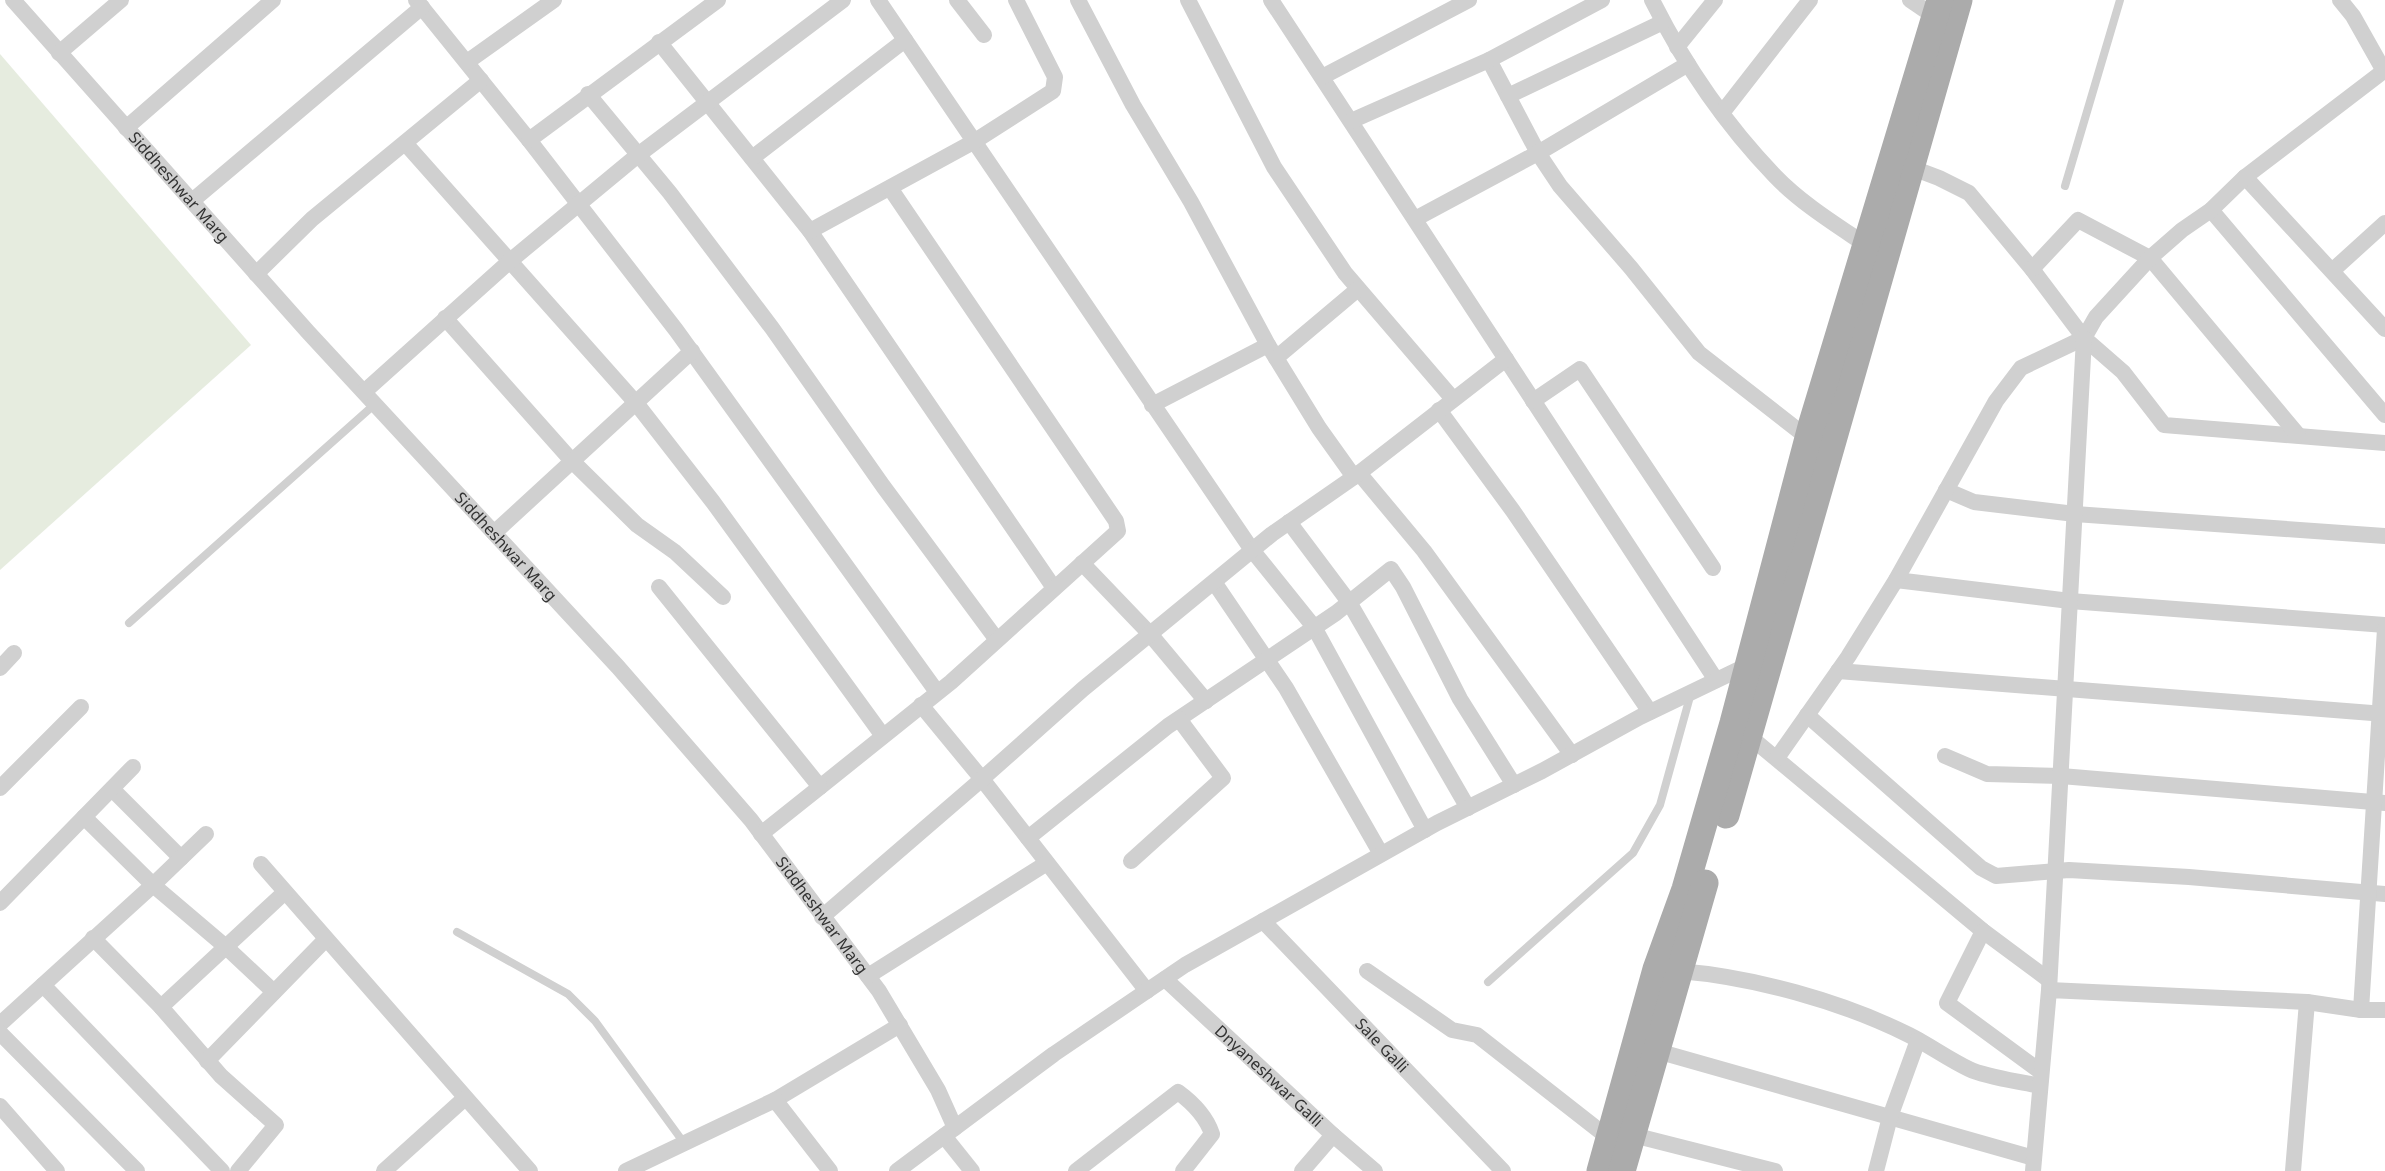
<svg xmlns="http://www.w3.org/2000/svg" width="2385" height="1171" font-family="'Noto Sans',sans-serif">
	<rect width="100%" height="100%" fill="#fff"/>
	<!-- green -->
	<path fill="#e6ecdf" d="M0 54 251 345 0 570Z"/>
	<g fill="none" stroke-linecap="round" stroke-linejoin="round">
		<!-- service -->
		<g stroke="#d0d0d0" stroke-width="8">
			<path d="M2065 186 2120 0"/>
			<path d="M129 623 375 404"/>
			<path d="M457 932 568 994 595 1021 684 1143"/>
			<path d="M1488 982 1633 853 1660 805 1691 693"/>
		</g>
		<!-- minor -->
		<g stroke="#d0d0d0" stroke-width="16">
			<path id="s1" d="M13 0 308 332 618 667 751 820 879 991 938 1090 955 1128"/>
			<path d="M416 0 529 140 676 330 937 692"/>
			<path d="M878 0 1252 550 1314 627 1425 830"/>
			<path d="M957 0 984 35"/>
			<path d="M1078 0 1133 105 1191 202 1268 345 1319 428 1354 477"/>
			<path d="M1188 0 1274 167 1345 273 1453 399"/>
			<path d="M1271 0 1716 680"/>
			<path d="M1652 0C1684 64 1725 124 1775 176 1801 203 1835 224 1866 245"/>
			<path d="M1910 0 1935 17"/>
			<path d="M2340 0 2353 16 2384 71"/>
			<path d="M659 42 810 231 1054 588"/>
			<path d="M1677 47 1715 0"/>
			<path d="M59 53 121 0"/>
			<path d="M1489 60 1538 153 1560 186 1631 268 1699 353 1808 438"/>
			<path d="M467 62 554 0"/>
			<path d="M1322 77 1469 0"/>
			<path d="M588 94 670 193 772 328 883 486 997 640"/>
			<path d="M1508 96 1663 22"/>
			<path d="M1722 113 1810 0"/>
			<path d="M1351 121 1489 60 1602 0"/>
			<path d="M126 128 273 0"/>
			<path d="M529 140 718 0"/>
			<path d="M405 143 636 403 713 502 883 736"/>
			<path d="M752 158 905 40"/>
			<path d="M1902 164 1939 178 1969 193 2032 269 2084 338 2123 372 2164 425 2385 443"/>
			<path d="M2245 177 2385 329"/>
			<path d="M192 201 422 7"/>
			<path d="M2211 210 2385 415"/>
			<path d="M1415 219 1538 153 1688 64"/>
			<path d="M810 231 975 141 1053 91 1055 77 1016 0"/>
			<path d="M2032 269 2078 220 2150 258 2298 435"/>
			<path d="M2332 271 2385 223"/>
			<path d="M256 274 312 219 481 80"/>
			<path d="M445 318 572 461 637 525 675 552 723 597"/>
			<path d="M1276 358 1358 289"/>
			<path d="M364 392 510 261 638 155 843 0"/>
			<path d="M1533 401 1580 369 1713 568"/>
			<path d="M1152 405 1268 345"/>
			<path d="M1439 410 1513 511 1650 712"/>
			<path d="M1359 473 1424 551 1572 755"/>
			<path d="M1946 490 1974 502 2075 514 2385 536"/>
			<path d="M1289 522 1349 602 1468 808"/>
			<path d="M494 533 692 351"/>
			<path d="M1082 563 1150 634 1206 701"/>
			<path d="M1896 580 2070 601 2385 625"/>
			<path d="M1214 582 1286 688 1381 854"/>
			<path d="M659 587 820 787 951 682 1118 531 1116 521 890 188"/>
			<path d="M0 668 14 653"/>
			<path d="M1838 671C2021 685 2203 701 2385 714"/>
			<path d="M921 705 982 779 1147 991"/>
			<path d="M1807 715 1981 868 1996 876 2069 870 2189 877 2385 894"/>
			<path d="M1749 736 1983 931 2049 980"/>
			<path d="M1945 756 1987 774 2061 776 2385 803"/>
			<path d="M1777 758 1848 657 1896 580 1996 401 2021 368 2084 338 2096 317 2150 258 2182 230 2211 210 2245 177 2385 70"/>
			<path d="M0 788 81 707"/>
			<path d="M112 789 181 858"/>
			<path d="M84 817 153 885 226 947 274 992"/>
			<path d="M761 834 820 787"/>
			<path d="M1028 838 1168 726 1336 613 1391 569 1403 587 1460 699 1514 785"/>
			<path d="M1131 861 1223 778 1179 719"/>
			<path d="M261 864 530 1171"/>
			<path d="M0 903 133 767"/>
			<path d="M822 917 982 779 1083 689 1272 534 1354 477 1506 359"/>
			<path id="s2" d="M1263 921 1503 1171"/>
			<path d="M1983 931 1947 1003 2041 1072"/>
			<path d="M93 938 161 1007 221 1076 276 1125 238 1171"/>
			<path d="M1367 971 1452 1030 1477 1035 1610 1139"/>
			<path d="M1679 971C1753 977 1841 1001 1909 1035 1929 1045 1948 1059 1969 1069 1988 1078 2019 1081 2040 1086"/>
			<path d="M868 976 1047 863"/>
			<path id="s3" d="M1165 979 1333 1135 1375 1171"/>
			<path d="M43 985 222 1171"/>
			<path d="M2049 990 2084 338"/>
			<path d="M161 1007 285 892"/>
			<path d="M2361 1010 2385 629"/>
			<path d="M0 1024 153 885 206 834"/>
			<path d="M0 1033 137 1171"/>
			<path d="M1657 1051 2034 1158"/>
			<path d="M207 1061 326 939"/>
			<path d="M775 1100 900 1025"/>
			<path d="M0 1106 57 1171"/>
			<path d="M1633 1135 1775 1171"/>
			<path d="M944 1136 972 1171"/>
			<path d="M384 1171 465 1098"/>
			<path d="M626 1171 775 1100 830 1171"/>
			<path d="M897 1171 1054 1054 1185 965 1437 823 1542 771 1640 717 1748 665"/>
			<path d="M1076 1171 1178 1092C1193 1103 1206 1116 1212 1134L1183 1171"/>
			<path d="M1302 1171 1333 1135"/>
			<path d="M1876 1171 1890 1117 1918 1040"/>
			<path d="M2033 1171 2049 990 2307 1002 2361 1010H2385"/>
			<path d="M2293 1171 2307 1002"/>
		</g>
		<!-- primary -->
		<g stroke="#ababab" stroke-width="27">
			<path d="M1726 815 1959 0"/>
			<path d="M1600 1171 1656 969 1685 889 1733 723 1812 423 1940 0"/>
			<path d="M1622 1171 1705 883"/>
		</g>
	</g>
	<g text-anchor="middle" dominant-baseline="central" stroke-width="6" stroke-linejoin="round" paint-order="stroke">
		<!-- street labels -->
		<g font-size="16" fill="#333" stroke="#fff">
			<text stroke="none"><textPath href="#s1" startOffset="250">Siddheshwar Marg</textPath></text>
			<text stroke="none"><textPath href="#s1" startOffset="736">Siddheshwar Marg</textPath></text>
			<text stroke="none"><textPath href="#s1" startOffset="1222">Siddheshwar Marg</textPath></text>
			<text stroke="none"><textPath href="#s2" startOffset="172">Sale Galli</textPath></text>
			<text stroke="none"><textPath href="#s3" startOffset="142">Dnyaneshwar Galli</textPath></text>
		</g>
	</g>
</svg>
